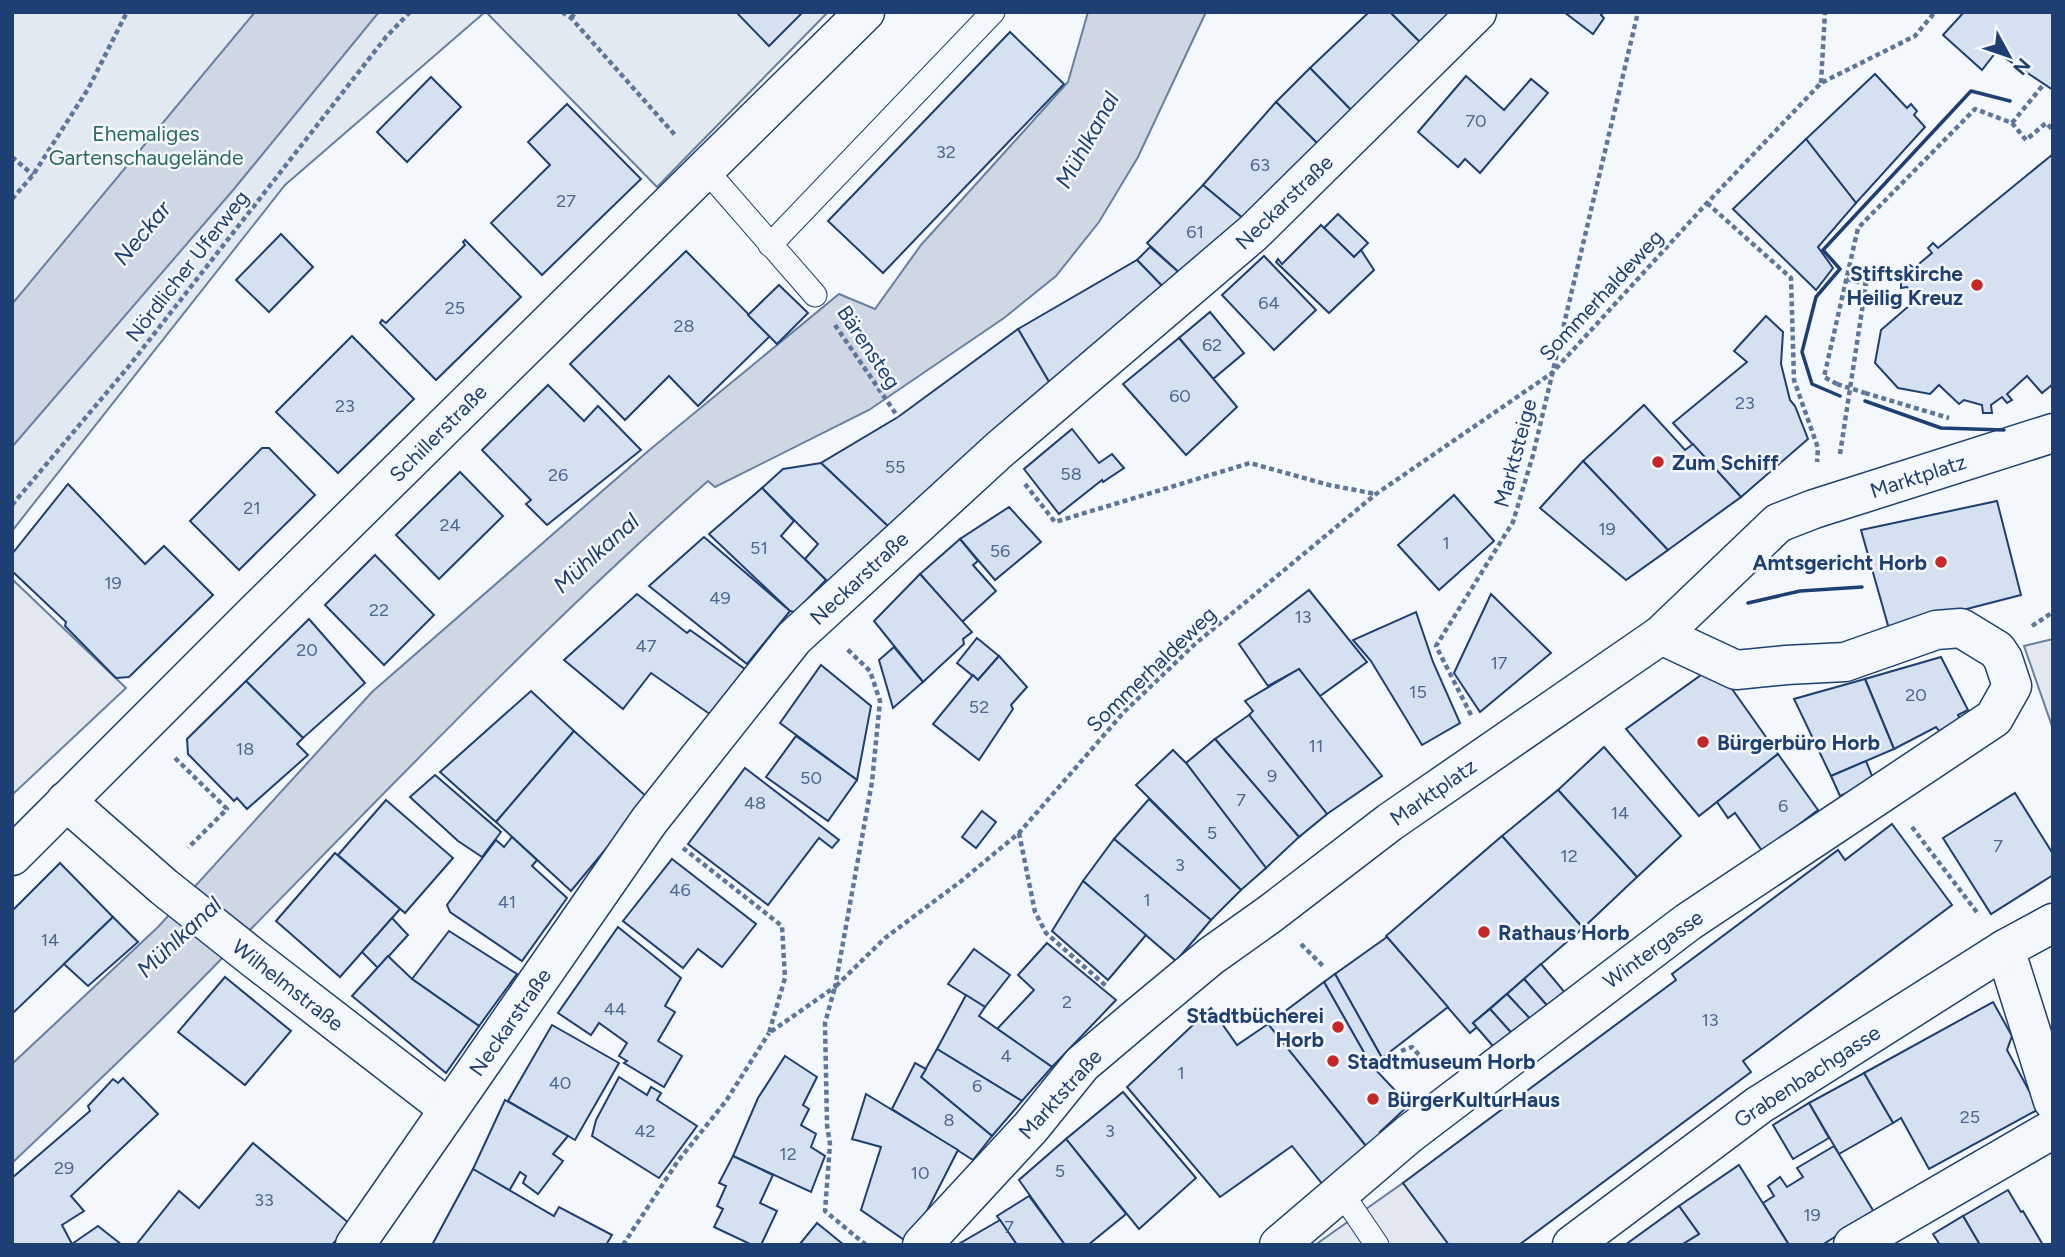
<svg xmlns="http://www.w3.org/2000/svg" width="2065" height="1257" font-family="Figtree,sans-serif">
	<rect width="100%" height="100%" fill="#f4f7fb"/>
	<!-- green -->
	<g fill="#e3e9f0" stroke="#687fa3" stroke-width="2">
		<path d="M12 12H485L285 185 12 531Z"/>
		<path d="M486 12H828L657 187Z"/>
	</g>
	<!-- parking -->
	<g fill="#e3e8f0" stroke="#687fa3" stroke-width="2">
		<path d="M12 579 126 688 12 795Z"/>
		<path d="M2053 639V726H2052L2024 646Z"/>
		<path d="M1403 1183 1449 1245H1315Z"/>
	</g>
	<!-- water -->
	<g fill="#cfd7e4" stroke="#687fa3" stroke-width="2">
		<path d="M255 12H379L234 189 12 447V304Z"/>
		<path d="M1088 12H1206L1138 157 1099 222 1056 276 1004 318 869 410 715 487 708 481C520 647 349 831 172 1009 120 1061 66 1112 12 1163V1064L158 927 372 692 647 452 839 294 875 309 921 245 1068 82Z"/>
	</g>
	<!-- building -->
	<g fill="#d5e0f0" stroke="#1d3f73" stroke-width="2">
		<path d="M736 12H803L769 46Z"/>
		<path d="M1369 12H1390L1424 46 1354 113 1310 68Z"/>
		<path d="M1390 12H1453L1424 46Z"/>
		<path d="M1564 12H1604L1601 15 1604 18 1593 34Z"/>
		<path d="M1964 12H2053V90L1996 52 1982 70 1943 35Z"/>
		<path d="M1010 32 1064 84 883 273 828 221Z"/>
		<path d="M1310 68 1354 113 1319 145 1276 102Z"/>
		<path d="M1875 74 1907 108 1911 104 1917 111 1914 115 1925 127 1856 203 1806 139Z"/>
		<path d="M1466 76 1504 110 1531 79 1548 93 1480 173 1465 159 1458 167 1418 132Z"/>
		<path d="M431 77 461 107 407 162 377 132Z"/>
		<path d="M1276 102 1319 145 1245 220 1203 185Z"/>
		<path d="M567 104 641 179 542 275 491 223 550 165 528 142Z"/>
		<path d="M1806 139 1856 203 1818 247 1833 268 1816 290 1733 209Z"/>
		<path d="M2053 154V384L2042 393 2027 376 2007 394 2012 400 2007 403 2002 397 1991 405 1992 413H1983L1982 405 1964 400 1959 404 1939 385 1930 394 1898 388 1875 363 1881 330 1917 299 1907 287 1901 288V282H1908L1909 273 1905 269 1910 265 1914 268 1932 253 1928 248 1933 243 1938 248Z"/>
		<path d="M1203 185 1245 220 1183 276 1147 243Z"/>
		<path d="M1338 214 1368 243 1354 257 1324 228Z"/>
		<path d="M1321 225 1354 257 1361 250 1374 270 1329 313 1276 262 1278 259 1282 264Z"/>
		<path d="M281 234 313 267 269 312 236 280Z"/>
		<path d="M465 240 521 297 436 380 380 323 382 320 386 323 465 245 463 242Z"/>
		<path d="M1150 247 1183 276 1167 291 1137 260Z"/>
		<path d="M686 251 770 336 698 406 669 376 625 420 570 364Z"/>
		<path d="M1264 256 1316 310 1274 350 1222 295Z"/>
		<path d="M1137 260 1167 291 1052 387 1018 329Z"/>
		<path d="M779 285 808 313 777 344 748 315Z"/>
		<path d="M1210 312 1244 353 1213 379 1179 338Z"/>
		<path d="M1766 316 1783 332 1781 364 1790 400 1795 406 1808 439 1741 497 1673 423 1747 362 1734 351Z"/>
		<path d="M1018 329 1052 387 891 529 821 463 898 417Z"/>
		<path d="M352 336 414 399 338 473 276 412Z"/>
		<path d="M1179 338 1237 407 1186 455 1123 384Z"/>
		<path d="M548 385 584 421 598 406 641 450 547 525 526 504 531 500 482 450Z"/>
		<path d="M1644 405 1685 450 1693 444 1741 497 1668 550 1583 461Z"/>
		<path d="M1072 429 1099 463 1112 454 1124 468 1103 482 1102 480 1059 514 1024 469Z"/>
		<path d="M262 448H269L315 495 239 570 190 521Z"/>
		<path d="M1583 461 1668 550 1626 580 1540 508Z"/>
		<path d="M821 463 891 529 830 584 805 559 818 544 762 488 783 469Z"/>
		<path d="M460 472 503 516 439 579 396 535Z"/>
		<path d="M68 484 145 564 164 546 213 595 129 677 116 678 65 626 66 622 12 571V554Z"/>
		<path d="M762 488 794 521 781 536 826 580 795 612 790 611 709 534Z"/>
		<path d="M1454 495 1494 541 1439 590 1398 545Z"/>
		<path d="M1997 501 2021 595 1889 629 1861 530Z"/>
		<path d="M1009 507 1041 542 995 580 960 539Z"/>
		<path d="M704 537 790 611 747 664 649 586Z"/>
		<path d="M960 539 978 561 973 565 996 591 962 622 920 574Z"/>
		<path d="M375 555 434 615 384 665 325 605Z"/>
		<path d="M920 574 972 632 963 639 964 644 923 682 874 621Z"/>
		<path d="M1309 590 1367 662 1320 696 1299 669 1268 686 1239 644Z"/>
		<path d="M637 594 687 633 690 630 749 672 714 717 651 673 623 709 564 660Z"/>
		<path d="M1491 594 1551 653 1480 712 1454 673Z"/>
		<path d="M1416 612 1433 662 1460 723 1422 745 1371 661 1353 640Z"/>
		<path d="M309 619 365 683 303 738 246 681Z"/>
		<path d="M977 638 999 656 978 680 957 663Z"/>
		<path d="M894 647 923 682 893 708 879 660Z"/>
		<path d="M999 656 1027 687 1011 705 1013 709 979 760 933 724 973 675 978 680Z"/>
		<path d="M1941 657 1968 710 1958 715 1960 719 1939 731 1936 727 1894 749 1865 679Z"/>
		<path d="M821 665 871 706 857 780 780 723Z"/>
		<path d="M1715 665 1778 754 1699 816 1626 729Z"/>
		<path d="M1299 669 1382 776 1327 814 1249 715 1253 711 1245 701Z"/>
		<path d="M1865 679 1894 749 1831 776 1794 699Z"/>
		<path d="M246 681 303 738 297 744 308 755 247 809 237 798 234 801 188 754 187 739Z"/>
		<path d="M531 691 574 731 496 822 440 772Z"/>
		<path d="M1249 715 1327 814 1299 837 1215 739Z"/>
		<path d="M574 731 648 798 571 891 496 822Z"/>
		<path d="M796 736 857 780 828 821 766 777Z"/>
		<path d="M1215 739 1299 837 1266 868 1186 763Z"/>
		<path d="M1604 747 1681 836 1637 877 1558 790Z"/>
		<path d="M1173 750 1186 763 1266 868 1241 890 1136 785Z"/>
		<path d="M1778 754 1818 810 1763 852 1735 813 1728 818 1717 802Z"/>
		<path d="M1866 761 1874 781 1840 796 1831 776Z"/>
		<path d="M745 768 839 840 832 848 819 838 768 905 688 844Z"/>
		<path d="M435 775 501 832 482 857 458 841 410 797Z"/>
		<path d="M1558 790 1637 877 1583 928 1502 836Z"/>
		<path d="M2015 793 2053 854V875L1991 914 1943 838Z"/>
		<path d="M1149 799 1241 890 1211 920 1114 839Z"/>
		<path d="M386 800 453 858 405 913 338 855Z"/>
		<path d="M982 811 996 822 976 848 962 837Z"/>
		<path d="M1892 824 1952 905 1743 1061 1751 1072 1519 1245H1449L1403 1183 1676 980 1672 974 1838 850 1845 860Z"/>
		<path d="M1502 836 1583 928 1473 1023 1477 1027 1470 1033 1386 936Z"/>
		<path d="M512 837 537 860 532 866 567 898 522 961 450 912 447 905 496 840 504 847Z"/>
		<path d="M1114 839 1211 920 1176 961 1083 881Z"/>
		<path d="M335 853 400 909 340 977 276 921Z"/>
		<path d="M672 859 756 924 722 967 698 949 683 968 623 921Z"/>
		<path d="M60 863 113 917 12 1014V911Z"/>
		<path d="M1083 881 1146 935 1108 980 1052 931Z"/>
		<path d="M113 917 138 942 88 986 64 964Z"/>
		<path d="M392 918 408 935 378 968 362 952Z"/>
		<path d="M618 927 681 978 665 1006 675 1012 658 1041 682 1056 664 1087 624 1063 627 1061 619 1056 627 1043 599 1023 591 1035 558 1013Z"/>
		<path d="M449 931 517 974 479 1026 412 979Z"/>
		<path d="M1387 937 1448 1007 1382 1058 1335 974Z"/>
		<path d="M1047 943 1116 1000 1052 1067 997 1029 1034 990 1018 975Z"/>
		<path d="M974 949 1010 975 985 1007 948 984Z"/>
		<path d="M388 956 412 979 479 1026 446 1073 352 996Z"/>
		<path d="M1541 964 1567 995 1550 1009 1524 979Z"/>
		<path d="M1335 974 1382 1058 1371 1065 1324 982Z"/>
		<path d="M225 977 291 1031 245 1085 178 1032Z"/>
		<path d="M1524 979 1550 1009 1534 1023 1507 994Z"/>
		<path d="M1324 982 1371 1065 1409 1105 1380 1132 1387 1139 1370 1151 1268 1024Z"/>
		<path d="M1507 994 1534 1023 1516 1038 1490 1009Z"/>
		<path d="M966 995 985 1007 979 1016 1052 1067 1022 1101 937 1049Z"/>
		<path d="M1993 1002 2012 1036 2007 1050 2039 1109 1929 1169 1901 1118 1893 1123 1864 1073Z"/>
		<path d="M1211 1008 1237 1045 1268 1024 1370 1151 1324 1186 1292 1146 1220 1197 1127 1087Z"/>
		<path d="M1490 1009 1516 1038 1499 1053 1473 1023Z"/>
		<path d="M552 1025 619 1063 575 1140 508 1101Z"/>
		<path d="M937 1049 1022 1101 992 1136 921 1077Z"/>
		<path d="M785 1056 817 1077 803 1105 809 1109 801 1125 816 1134 811 1147 825 1156 811 1192 733 1156 758 1098Z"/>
		<path d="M915 1063 926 1069 921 1077 992 1136 973 1160 892 1109Z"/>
		<path d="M1864 1073 1893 1123 1839 1154 1809 1103Z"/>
		<path d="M619 1077 647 1095 651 1087 661 1093 657 1100 697 1126 659 1178 592 1136 596 1120Z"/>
		<path d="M123 1078 158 1114 71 1196 84 1211 62 1225 72 1244 12 1245V1178L90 1111 88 1106 113 1079 118 1083Z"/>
		<path d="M1123 1092 1196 1178 1139 1229 1066 1139Z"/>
		<path d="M866 1094 958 1150 910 1244 861 1210 881 1147 852 1139Z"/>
		<path d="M505 1100 568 1136 553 1154 563 1161 538 1194 523 1183 526 1176 520 1172 509 1191 473 1169Z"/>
		<path d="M1809 1103 1829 1138 1793 1159 1773 1125Z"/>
		<path d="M1066 1139 1126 1214 1088 1245H1065L1019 1180Z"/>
		<path d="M253 1143 350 1224 332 1245H136L179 1191 199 1208Z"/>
		<path d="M1834 1146 1874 1212 1822 1245H1789L1763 1203 1774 1196 1768 1186 1780 1177 1787 1187 1803 1177 1797 1168Z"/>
		<path d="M733 1156 773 1175 760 1203 777 1211 761 1245H752L714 1227 723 1209 717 1206 726 1186 719 1183Z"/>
		<path d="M1739 1165 1789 1245H1681L1699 1234 1679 1206Z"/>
		<path d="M473 1169 554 1216 559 1207 612 1235 606 1245H432Z"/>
		<path d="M2008 1190 2021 1212 2023 1211 2043 1245H1980L1963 1216Z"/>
		<path d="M1029 1196 1065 1245H1017L997 1216Z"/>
		<path d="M1679 1206 1699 1234 1681 1245H1625Z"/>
		<path d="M1963 1216 1980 1245H1940L1933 1234Z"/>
		<path d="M1000 1220 1017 1245H957Z"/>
		<path d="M817 1223 844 1245H799Z"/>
		<path d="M98 1226 122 1245H70L72 1244Z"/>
	</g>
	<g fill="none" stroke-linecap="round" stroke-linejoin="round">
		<!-- lane casing -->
		<g stroke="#1d3f73" stroke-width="25">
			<g id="lane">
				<path d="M706 170 815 295"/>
				<path d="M770 245 993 12"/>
				<path d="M1341 1192 1377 1245"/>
			</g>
		</g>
		<!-- street casing -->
		<g stroke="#1d3f73" stroke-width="41">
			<g id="street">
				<path d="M66 801 164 887 256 960 449 1109"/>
				<path d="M12 856 255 613 865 12"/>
				<path d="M2005 949 2053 1101"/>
				<path d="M355 1245 649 821 794 638 999 450 1253 233 1477 12"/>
				<path d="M922 1245 1031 1127 1082 1064 1140 1015 1211 956 1270 914 1390 822 1661 635 1778 523 1814 509 2053 433"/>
				<path d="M1279 1245 1409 1134 1688 922 1994 718 2012 686 2003 659 1997 650 1961 628 1936 630 1845 662 1786 665 1736 670 1661 635"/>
				<path d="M1572 1245 1759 1105 2005 949 2053 923"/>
			</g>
		</g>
		<!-- secondary casing -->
		<g stroke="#1d3f73" stroke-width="41">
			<path id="secondary" d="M1853 1245 2053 1129"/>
		</g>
		<!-- path -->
		<g stroke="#5e769c" stroke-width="4.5" stroke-dasharray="5 3.5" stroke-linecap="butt">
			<path d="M562 12 571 18 675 135"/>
			<path d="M571 18 576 12"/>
			<path d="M1821 83 1825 12"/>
			<path d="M2012 123 2044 84"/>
			<path d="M12 157 33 175"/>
			<path d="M12 199 33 175 88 89 127 12"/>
			<path d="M1707 203 1791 278 1794 380 1818 448 1817 462"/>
			<path d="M835 325 898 417"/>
			<path d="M1837 384 1824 377 1858 228 1975 109 2012 123 2026 140 2046 123 2053 130"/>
			<path d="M1865 393 1949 418"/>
			<path d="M1840 454 1866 284 1846 279"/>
			<path d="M1025 484 1055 522 1250 463 1329 485 1376 494"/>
			<path d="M12 505 129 366 386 37 410 12"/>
			<path d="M2032 626 2053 612"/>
			<path d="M1471 715 1436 646 1513 522 1533 455 1638 12"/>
			<path d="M175 758 227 809 188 848"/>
			<path d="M1912 827 1979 915"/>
			<path d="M1019 833 1035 912 1046 933 1106 986"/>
			<path d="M683 848 782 926 785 978 769 1033 835 987 872 782 880 701 870 671 846 648"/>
			<path d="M1301 944 1323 966"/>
			<path d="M1401 1051 1412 1047 1428 1065"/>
			<path d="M1381 1067 1385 1071"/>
			<path d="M623 1245 678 1161 726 1101 769 1033"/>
			<path d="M866 1245 825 1211 830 1144 827 1125 825 1023 835 987 885 938 960 882 1019 833 1124 712 1195 644 1376 494 1552 373 1707 203 1821 83 1915 36 1935 12"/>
		</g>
		<!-- lane -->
		<use href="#lane" stroke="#f4f7fb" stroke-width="23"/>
		<!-- street -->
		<use href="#street" stroke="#f4f7fb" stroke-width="38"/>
		<!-- secondary -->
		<use href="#secondary" stroke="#f4f7fb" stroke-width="38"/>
		<!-- path-bridge -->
		<path stroke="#5e769c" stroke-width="4.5" stroke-dasharray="5 3.5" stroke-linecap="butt" d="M1837 384 1865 393"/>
		<!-- wall -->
		<g stroke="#1d3f73" stroke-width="3.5">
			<path d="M1840 396 1812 384 1802 352 1816 297 1840 269 1823 250 1971 91 2010 101"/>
			<path d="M1865 401 1941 428 2004 430"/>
			<path d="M1748 603 1800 591 1862 587"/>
		</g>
	</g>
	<!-- markers -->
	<g fill="#c62828" stroke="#f4f7fb" stroke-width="2.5">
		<circle cx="1977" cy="285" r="7"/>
		<circle cx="1658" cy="462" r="7"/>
		<circle cx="1941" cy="562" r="7"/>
		<circle cx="1703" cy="742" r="7"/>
		<circle cx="1484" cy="932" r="7"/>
		<circle cx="1338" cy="1027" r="7"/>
		<circle cx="1333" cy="1061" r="7"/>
		<circle cx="1373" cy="1099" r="7"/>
	</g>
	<g text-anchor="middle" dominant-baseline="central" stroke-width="5" stroke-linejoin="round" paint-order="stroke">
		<!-- number labels -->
		<g font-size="18" fill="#4b6792">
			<text x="1476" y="121">70</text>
			<text x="946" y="152">32</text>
			<text x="1260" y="165">63</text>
			<text x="566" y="201">27</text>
			<text x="1195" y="232">61</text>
			<text x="1269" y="303">64</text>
			<text x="455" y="308">25</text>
			<text x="684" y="326">28</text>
			<text x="1212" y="345">62</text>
			<text x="1180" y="396">60</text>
			<text x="1745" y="403">23</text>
			<text x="345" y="406">23</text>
			<text x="895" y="467">55</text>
			<text x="1071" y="474">58</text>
			<text x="558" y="475">26</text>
			<text x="252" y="508">21</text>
			<text x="450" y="525">24</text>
			<text x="1607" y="529">19</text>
			<text x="1446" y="543">1</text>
			<text x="759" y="548">51</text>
			<text x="1000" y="551">56</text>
			<text x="113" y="583">19</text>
			<text x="720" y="598">49</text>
			<text x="379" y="610">22</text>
			<text x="1303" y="617">13</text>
			<text x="646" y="646">47</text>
			<text x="307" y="650">20</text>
			<text x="1499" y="663">17</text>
			<text x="1418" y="692">15</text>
			<text x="1916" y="695">20</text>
			<text x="979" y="707">52</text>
			<text x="1316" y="746">11</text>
			<text x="245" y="749">18</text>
			<text x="1272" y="776">9</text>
			<text x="811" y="778">50</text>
			<text x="1241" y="800">7</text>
			<text x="755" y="803">48</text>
			<text x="1783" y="806">6</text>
			<text x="1620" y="813">14</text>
			<text x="1212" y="833">5</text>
			<text x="1998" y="846">7</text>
			<text x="1569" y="856">12</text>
			<text x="1180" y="865">3</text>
			<text x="680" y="890">46</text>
			<text x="1147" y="900">1</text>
			<text x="507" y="902">41</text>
			<text x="50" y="940">14</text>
			<text x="1067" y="1002">2</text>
			<text x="615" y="1009">44</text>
			<text x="1710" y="1020">13</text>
			<text x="1006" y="1056">4</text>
			<text x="1181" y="1073">1</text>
			<text x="560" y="1083">40</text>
			<text x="977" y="1086">6</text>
			<text x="1970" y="1117">25</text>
			<text x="949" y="1120">8</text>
			<text x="645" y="1131">42</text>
			<text x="1110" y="1131">3</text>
			<text x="788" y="1154">12</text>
			<text x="64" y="1168">29</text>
			<text x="1060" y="1171">5</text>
			<text x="920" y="1173">10</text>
			<text x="264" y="1200">33</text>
			<text x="1812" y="1215">19</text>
			<text x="1009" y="1227">7</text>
		</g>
		<!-- park labels -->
		<g font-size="21" fill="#2c6c60" stroke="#f4f7fb">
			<text x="146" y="133">Ehemaliges<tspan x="146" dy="24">Gartenschaugelände</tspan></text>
		</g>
		<!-- street labels -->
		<g font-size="21" fill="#1d3f73" stroke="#f4f7fb">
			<text transform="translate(1284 202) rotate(-44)">Neckarstraße</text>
			<text transform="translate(187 266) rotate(-52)">Nördlicher Uferweg</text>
			<text transform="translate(1601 295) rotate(-47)">Sommerhaldeweg</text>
			<text transform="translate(869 347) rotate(56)">Bärensteg</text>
			<text transform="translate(438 433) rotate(-45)">Schillerstraße</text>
			<text transform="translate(1515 453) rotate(-75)">Marktsteige</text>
			<text transform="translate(1918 476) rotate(-18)">Marktplatz</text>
			<text transform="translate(859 578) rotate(-43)">Neckarstraße</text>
			<text transform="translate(1151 669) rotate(-44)">Sommerhaldeweg</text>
			<text transform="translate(1433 792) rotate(-35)">Marktplatz</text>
			<text transform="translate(1653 949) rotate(-36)">Wintergasse</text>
			<text transform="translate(288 985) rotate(38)">Wilhelmstraße</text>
			<text transform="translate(510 1022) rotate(-55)">Neckarstraße</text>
			<text transform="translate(1807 1076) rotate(-33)">Grabenbachgasse</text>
			<text transform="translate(1060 1094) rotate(-48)">Marktstraße</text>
		</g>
		<!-- poi labels -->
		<g font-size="21" font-weight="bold" fill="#1d3f73" stroke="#f4f7fb" text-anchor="start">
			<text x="1963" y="273" text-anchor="end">Stiftskirche<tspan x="1963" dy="24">Heilig Kreuz</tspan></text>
			<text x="1672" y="462">Zum Schiff</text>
			<text x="1927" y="562" text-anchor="end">Amtsgericht Horb</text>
			<text x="1717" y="742">Bürgerbüro Horb</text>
			<text x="1498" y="932">Rathaus Horb</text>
			<text x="1324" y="1015" text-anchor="end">Stadtbücherei<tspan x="1324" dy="24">Horb</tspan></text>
			<text x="1347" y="1061">Stadtmuseum Horb</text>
			<text x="1387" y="1099">BürgerKulturHaus</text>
		</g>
		<!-- water labels -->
		<g font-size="23" font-style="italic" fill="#1d3f73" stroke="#f4f7fb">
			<text transform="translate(1087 140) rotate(-61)">Mühlkanal</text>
			<text transform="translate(142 233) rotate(-50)">Neckar</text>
			<text transform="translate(596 553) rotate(-42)">Mühlkanal</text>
			<text transform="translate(179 937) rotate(-43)">Mühlkanal</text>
		</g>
	</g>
	<!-- border -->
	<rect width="2065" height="1257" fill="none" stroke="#1d3f73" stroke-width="28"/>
	<!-- north arrow -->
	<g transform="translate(2009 56) rotate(130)" stroke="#f4f7fb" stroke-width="5" paint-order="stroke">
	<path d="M0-5L12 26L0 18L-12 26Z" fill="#1d3f73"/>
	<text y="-10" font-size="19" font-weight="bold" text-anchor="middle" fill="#1d3f73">N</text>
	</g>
</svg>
